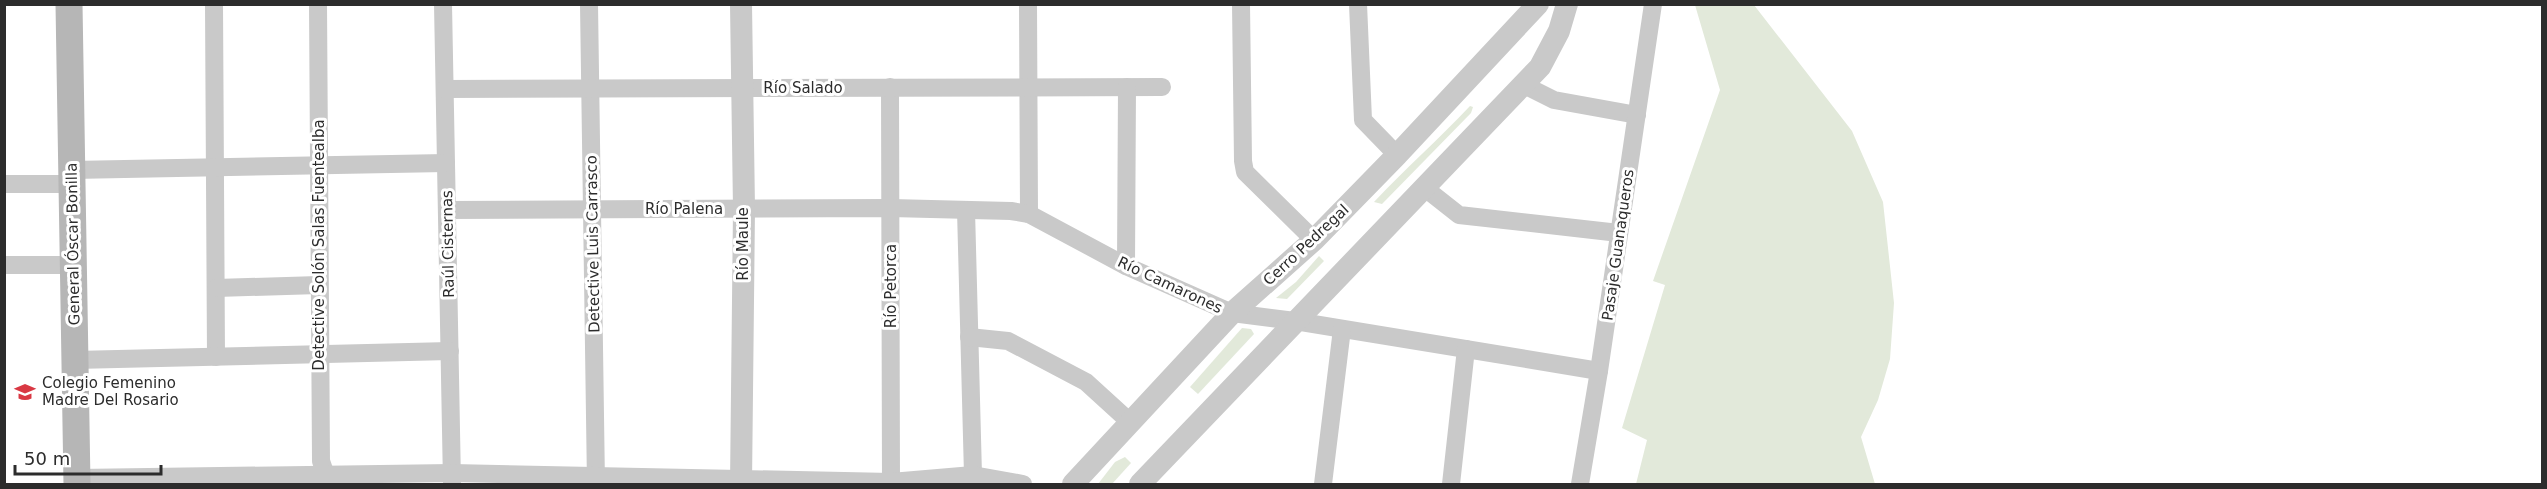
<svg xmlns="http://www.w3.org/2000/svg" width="2547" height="489" font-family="'DejaVu Sans',sans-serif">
	<rect width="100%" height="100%" fill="#fff"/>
	<!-- green -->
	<g fill="#e2e9da">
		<path d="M1695 5H1754L1852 131 1883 202 1894 303 1890 359 1878 400 1861 437 1875 484H1636L1647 440 1622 428 1665 285 1653 281 1720 90Z"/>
		<path d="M1470 106 1473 107 1471 113 1382 204 1374 202C1405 169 1439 139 1470 106Z"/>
		<path d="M1319 256 1324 261 1287 299 1276 298 1296 282Z"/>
		<path d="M1242 328 1251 329 1254 334 1198 394 1190 387Z"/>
		<path d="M1125 457 1131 463 1112 484H1098L1115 462Z"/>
	</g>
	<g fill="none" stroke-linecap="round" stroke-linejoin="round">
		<!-- minor -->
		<g stroke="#c9c9c9" stroke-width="18">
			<path d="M214 4 216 357"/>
			<path d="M318 4 321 461 329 484"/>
			<path d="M443 4 452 483"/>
			<path d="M589 4 596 484"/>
			<path d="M1028 4 1029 214"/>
			<path d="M1241 4 1243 161 1245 172 1314 240"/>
			<path d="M1358 4 1363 120 1397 155"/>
			<path d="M1524 85 1554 100 1637 115"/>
			<path d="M890 87 891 484"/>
			<path d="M445 89 1162 87"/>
			<path d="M72 170 446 163"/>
			<path d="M4 184H72"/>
			<path d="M1426 189 1459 215 1619 233"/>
			<path d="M447 210 891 208 1011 211 1029 214 1126 266 1232 313 1295 321 1599 371"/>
			<path d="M966 210 973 475"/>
			<path d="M4 265H73"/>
			<path d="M1126 266 1127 87"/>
			<path d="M216 288 319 285"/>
			<path d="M969 337 1008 341 1086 382 1131 423"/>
			<path d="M75 360 450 351"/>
			<path d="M77 478 452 473 891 482 973 475 1023 484"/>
			<path d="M1323 484 1342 329"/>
			<path d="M1451 484 1466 349"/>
			<path d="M1580 484 1599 371 1653 4"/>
		</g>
		<!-- tertiary -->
		<g stroke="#c9c9c9" stroke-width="22">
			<path d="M741 4 744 209 741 484"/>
			<path d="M1073 484 1232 313 1314 240 1397 155 1538 4"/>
			<path d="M1140 484 1540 67 1559 31 1567 4"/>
		</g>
		<!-- secondary -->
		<path stroke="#b6b6b6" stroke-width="27" d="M69 4 77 484"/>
	</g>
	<!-- icons -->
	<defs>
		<g id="school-bare" transform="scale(1.62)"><path d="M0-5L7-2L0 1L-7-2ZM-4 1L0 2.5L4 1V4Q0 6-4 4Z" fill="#d93843" stroke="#fff" stroke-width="2.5" paint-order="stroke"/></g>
	</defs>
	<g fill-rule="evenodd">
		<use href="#school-bare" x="25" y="392"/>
	</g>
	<g text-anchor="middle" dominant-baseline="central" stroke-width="6" stroke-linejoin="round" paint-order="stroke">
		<!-- street labels -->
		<g font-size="15" fill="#2c2c2c" stroke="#fff">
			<text x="803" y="88">Río Salado</text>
			<text x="684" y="209">Río Palena</text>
			<text transform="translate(73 244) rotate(-91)">General Óscar Bonilla</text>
			<text transform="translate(448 244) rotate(-91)">Raúl Cisternas</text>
			<text transform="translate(593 244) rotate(-91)">Detective Luis Carrasco</text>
			<text transform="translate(743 244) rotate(-90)">Río Maule</text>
			<text transform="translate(319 245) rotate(-90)">Detective Solón Salas Fuentealba</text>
			<text transform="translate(1306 245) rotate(-43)">Cerro Pedregal</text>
			<text transform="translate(1618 245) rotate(-82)">Pasaje Guanaqueros</text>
			<text transform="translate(1170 285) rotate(25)">Río Camarones</text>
			<text transform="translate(891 286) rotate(-90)">Río Petorca</text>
		</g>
		<!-- poi labels -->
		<g font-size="15" fill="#2c2c2c" stroke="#fff" text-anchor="start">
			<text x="42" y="383">Colegio Femenino<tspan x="42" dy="17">Madre Del Rosario</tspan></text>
		</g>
	</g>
	<!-- border -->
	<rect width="2547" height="489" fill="none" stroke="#2c2c2c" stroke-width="12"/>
	<!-- scale -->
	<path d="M15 465v9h146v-9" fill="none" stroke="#2c2c2c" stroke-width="3"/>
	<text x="24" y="465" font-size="18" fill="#2c2c2c" stroke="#ffffff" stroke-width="4.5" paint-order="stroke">50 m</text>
</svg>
